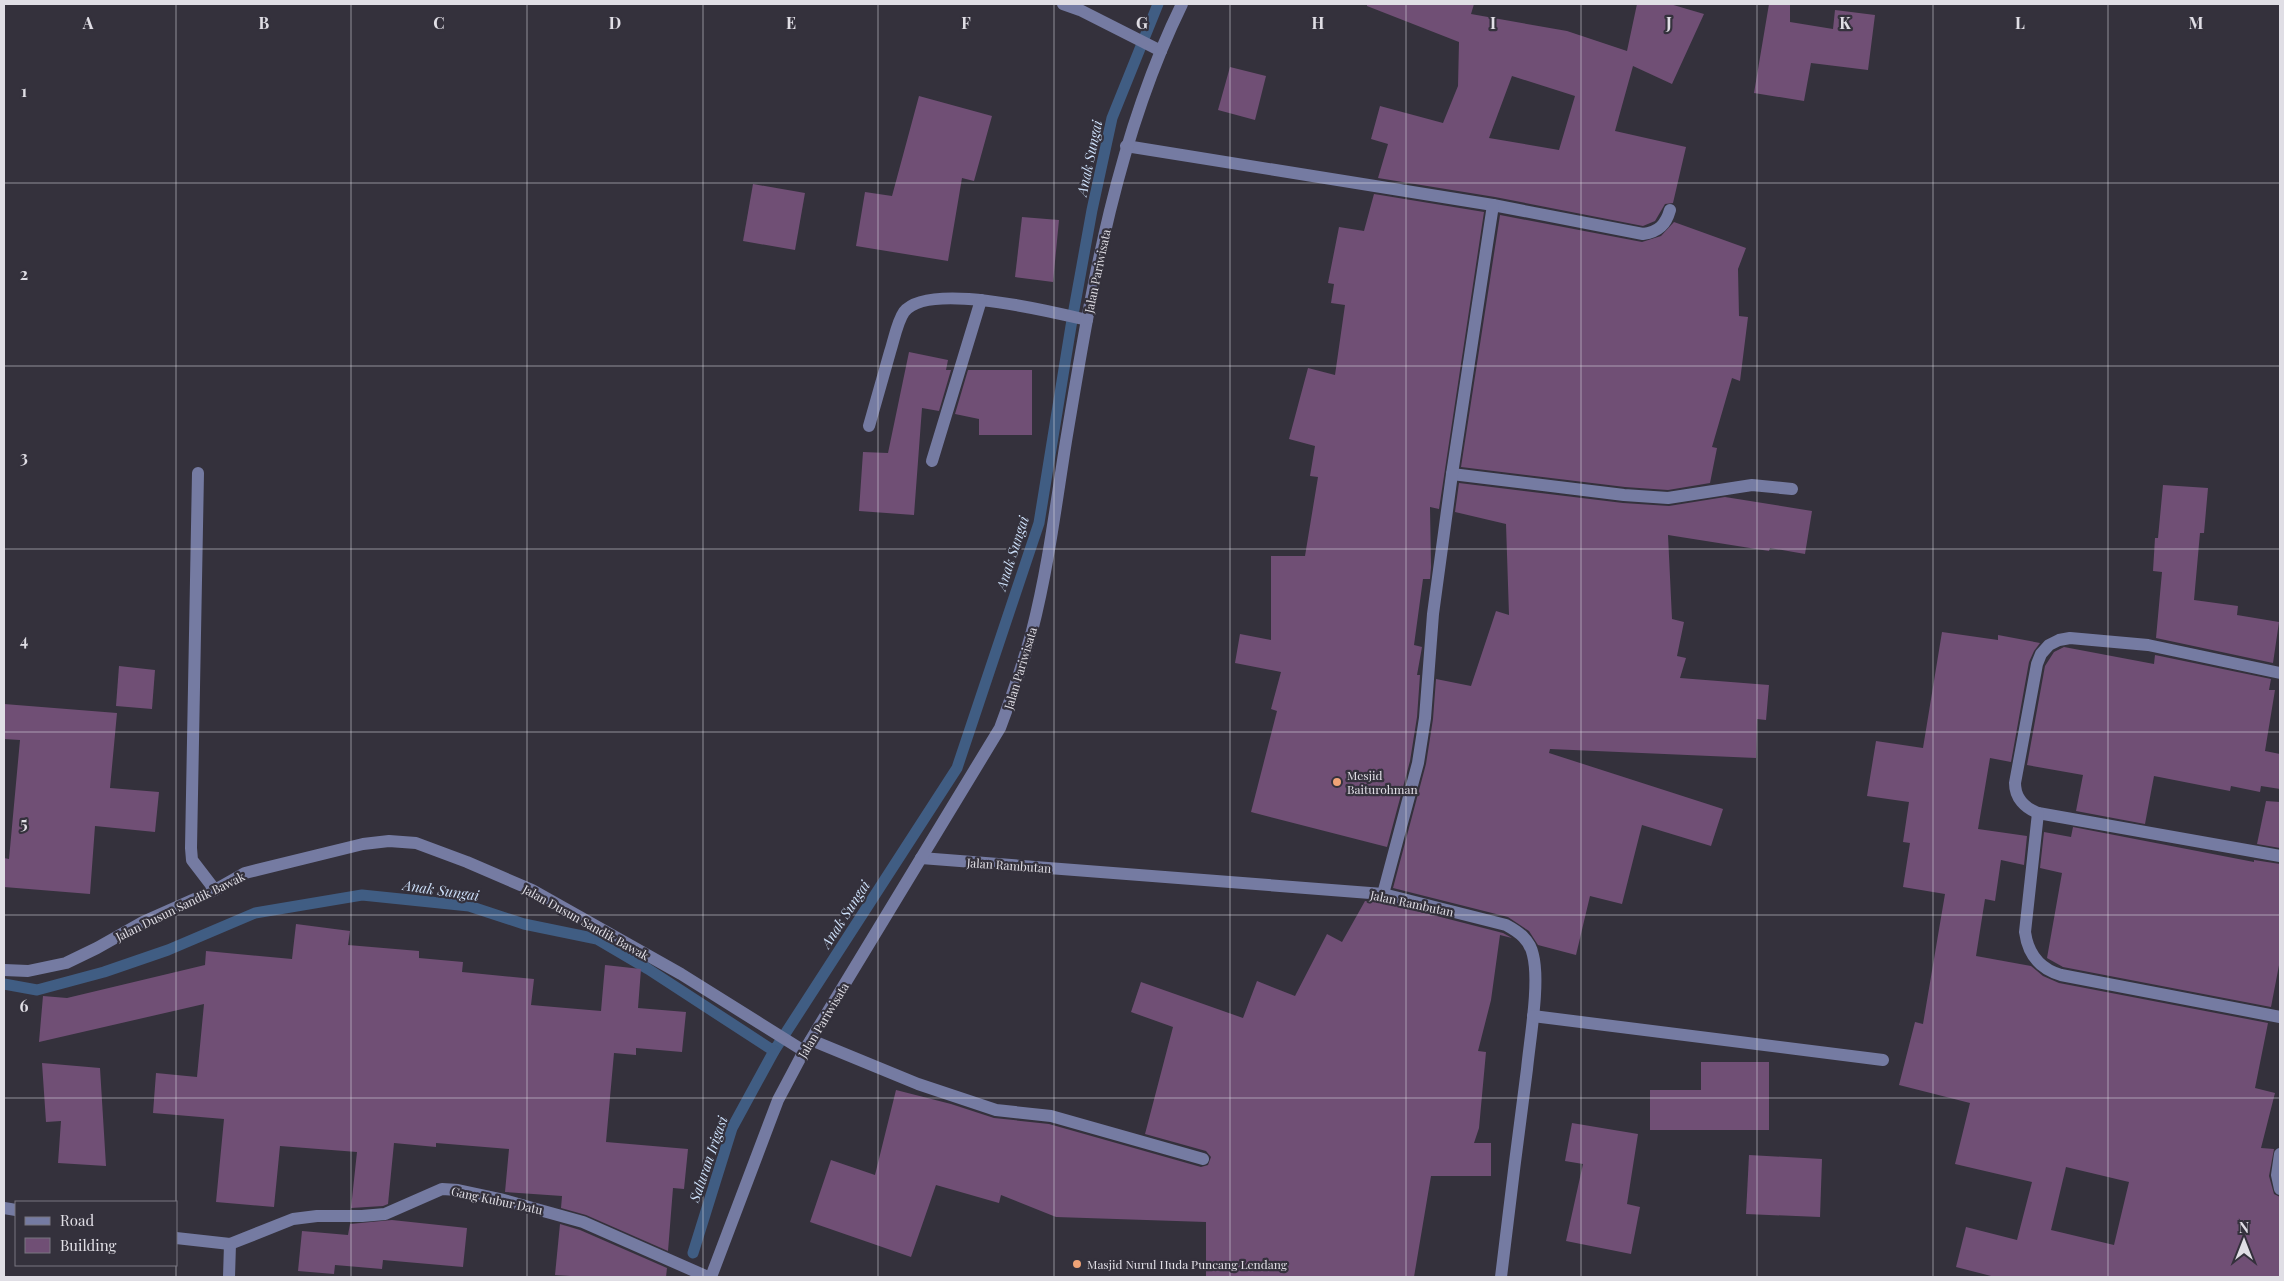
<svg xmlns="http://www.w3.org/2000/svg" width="2284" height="1281" font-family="'Playfair Display',serif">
	<rect width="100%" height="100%" fill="#34313c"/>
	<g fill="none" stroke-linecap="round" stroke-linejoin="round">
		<!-- stream -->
		<g stroke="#405d83" stroke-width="11">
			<path d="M4 984 37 990 104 972 168 950 255 913 362 895 469 906 524 924 597 939 648 969 774 1051 957 768 1039 523 1071 326 1092 210 1112 118 1158 4"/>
			<path d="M693 1253 732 1128 774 1051"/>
		</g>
	</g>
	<!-- building -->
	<g fill="#704f75" fill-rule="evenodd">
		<path d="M1367 4H1474L1471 14 1567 31 1627 51 1637 4H1670L1704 14 1672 84 1633 66 1615 131 1686 147 1673 203 1665 204 1655 221 1643 226 1495 197 1378 178 1388 144 1371 139 1380 106 1443 123 1458 86 1459 42 1367 6ZM1512 76 1575 96 1559 150 1489 138Z"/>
		<path d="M1769 4H1790V22L1833 29 1835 10 1875 15 1868 70 1811 63 1804 101 1754 93Z"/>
		<path d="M1230 67 1266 76 1255 120 1218 110Z"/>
		<path d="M919 96 992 116 974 181 962 178 948 261 856 246 865 192 892 196Z"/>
		<path d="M753 184 805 193 795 250 743 241Z"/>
		<path d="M1374 194 1484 212 1439 509 1430 507 1431 567 1430 579H1423L1414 645 1422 647 1417 675H1420L1417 717 1410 761 1387 847 1251 812 1277 711 1271 709 1281 672 1235 663 1240 634 1271 640V556H1305L1318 477 1310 476 1315 446 1289 439 1308 368 1335 375 1345 305 1331 303 1334 284 1328 283 1339 227 1364 231Z"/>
		<path d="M1500 215 1642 242 1661 236 1674 222 1746 248 1738 269 1739 316 1748 317 1740 381 1732 378 1712 447 1717 448 1710 483 1668 490 1625 487 1461 467Z"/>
		<path d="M1022 217 1059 220 1053 282 1015 277Z"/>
		<path d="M909 352 948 360 946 370H951L939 411 922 408 914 515 859 511 863 452 888 453Z"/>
		<path d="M968 370H1032V435H979V419L955 414Z"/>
		<path d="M1459 483 1623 503 1669 506 1725 497 1812 511 1805 554 1770 548 1769 551 1668 535 1672 619 1684 622 1677 656 1686 658 1680 678 1769 685 1766 720 1757 719 1756 758 1550 749 1549 753 1723 809 1711 846 1642 825 1622 904 1590 896 1576 955 1538 945 1529 931 1508 917 1393 888 1426 764 1433 719 1436 679 1471 686 1496 611 1509 615 1506 524 1455 512Z"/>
		<path d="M2163 485 2208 488 2204 533H2200L2194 600 2238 606 2237 615 2279 622 2273 663 2156 638 2162 572 2153 571 2155 538H2158Z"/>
		<path d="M1942 632 1998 640V635L2040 643 2034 651 2029 662 2011 762 1990 758 1978 829 2027 836 2024 865 2001 860 1995 901 1985 899 1976 956 2031 966 2043 976 2059 983 2268 1023 2255 1088 2275 1093 2261 1148 2274 1149 2269 1176 2274 1194 2280 1197V1277H1995L1956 1267 1966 1227 2017 1240 2032 1182 1955 1164 1970 1103 1899 1085 1915 1022 1923 1024 1945 894 1903 887 1910 843 1903 842 1909 802 1867 796 1876 741 1923 748ZM2066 1167 2129 1182 2114 1245 2051 1230Z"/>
		<path d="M2064 647 2154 664 2155 655 2271 679 2269 690H2275L2265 751 2280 754V789L2261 786 2260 792 2231 786 2230 791 2154 776 2145 824 2076 811 2083 775 2027 765 2045 666 2054 652Z"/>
		<path d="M119 666 155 670 152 709 116 706Z"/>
		<path d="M4 704 117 713 110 788 159 792 155 832 95 826 90 894 4 887V858L9 859 20 740 4 739Z"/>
		<path d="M2266 801 2280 802V848L2257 844Z"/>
		<path d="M2073 827 2254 862V860L2280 864V960L2271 1007 2063 967 2047 958 2062 873 2040 868 2044 832 2071 837Z"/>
		<path d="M1365 901 1382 902 1503 933 1512 938 1500 935 1491 1000 1478 1051 1486 1052 1479 1128 1474 1143H1491V1176H1431L1414 1277H1206V1222L1056 1217 1001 1195 999 1203 936 1185 911 1257 810 1222 831 1160 875 1175 896 1090 951 1104 994 1118 1049 1124 1201 1167 1208 1165 1211 1157 1206 1151 1145 1134 1173 1027 1131 1012 1141 982 1243 1018 1257 981 1295 996 1327 934 1342 942Z"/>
		<path d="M296 924 350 931 348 945 419 951V958L463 962 462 972 534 979 531 1005 601 1011 605 965 641 969 638 1008 686 1012 682 1052 636 1048V1055L614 1053 606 1142 688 1149 684 1189 673 1188 668 1251 586 1215 561 1208 562 1196 505 1192 509 1149 436 1143V1147L394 1143 388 1204 383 1206 351 1208 357 1152 280 1146 274 1207 216 1202 224 1119 153 1113 156 1073 197 1077 204 1004 39 1042 43 996 67 998 205 965 206 951 292 959Z"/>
		<path d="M1701 1062H1769V1130H1650V1090H1701Z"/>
		<path d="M42 1063 100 1068 106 1166 58 1163 61 1121 46 1122Z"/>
		<path d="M1572 1123 1638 1134 1627 1204 1640 1207 1631 1254 1566 1241 1583 1164 1565 1161Z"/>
		<path d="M1749 1155 1822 1159 1820 1217 1746 1214Z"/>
		<path d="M392 1220 467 1228 463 1267 383 1260 382 1269 335 1265 334 1274 298 1271 302 1231 348 1235 350 1224Z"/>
		<path d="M560 1224 580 1230 667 1268 666 1277H586L555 1275Z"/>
	</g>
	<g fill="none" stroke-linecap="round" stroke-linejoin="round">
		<!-- minor -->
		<g stroke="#757ba2" stroke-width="12">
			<path d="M1063 4 1080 10 1161 51"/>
			<path d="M1126 146 1493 205 1643 234C1659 232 1666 224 1670 210"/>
			<path d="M869 426C876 401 883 376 890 352 894 340 897 322 904 312 928 281 1053 312 1087 320"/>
			<path d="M932 461 981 300"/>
			<path d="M198 473 191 848 192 860 215 890"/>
			<path d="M1452 474 1624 495 1668 498 1752 485 1792 489"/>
			<path d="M2280 673 2148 645 2070 638 2059 640 2049 645 2041 654 2037 664 2015 783C2015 798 2025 808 2038 813L2280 856"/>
			<path d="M2038 813 2025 932C2028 954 2040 969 2061 975L2280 1017"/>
			<path d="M921 858 1383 894 1506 925C1519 932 1530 940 1533 955 1540 983 1530 1038 1527 1069 1518 1138 1509 1208 1501 1277"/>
			<path d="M1383 894 1418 763 1425 718 1433 614 1452 474 1493 205"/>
			<path d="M4 970 28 971 66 963 97 948 143 922 215 890 245 873 363 844 389 841 416 843 467 862 532 890 681 974 804 1051"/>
			<path d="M1533 1016 1883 1060"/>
			<path d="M811 1040 918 1084 996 1110 1051 1116 1203 1159"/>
			<path d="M2280 1154 2277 1175 2280 1189"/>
			<path d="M4 1208 16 1210"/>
			<path d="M176 1238 230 1244 293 1219 317 1216H362L385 1214 442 1189 458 1190 500 1199 583 1222 708 1277"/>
			<path d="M229 1277 230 1244"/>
			<path d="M711 1277 778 1100 804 1051 1000 728C1012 696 1023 664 1032 631 1048 569 1056 504 1066 441 1091 292 1115 141 1182 4"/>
		</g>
	</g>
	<!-- grid -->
	<path fill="none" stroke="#e0dee5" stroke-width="1" stroke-opacity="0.55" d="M176 4V1202M351 4V1277M527 4V1277M703 4V1277M878 4V1277M1054 4V1277M1230 4V1277M1406 4V1277M1581 4V1277M1757 4V1277M1933 4V1277M2108 4V1277M4 183H2280M4 366H2280M4 549H2280M4 732H2280M4 915H2280M4 1098H2280M176 1265V1277"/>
	<!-- markers -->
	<g fill="#efa377" stroke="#34313c" stroke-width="2">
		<circle cx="1337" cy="782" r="5"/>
		<circle cx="1077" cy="1264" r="5"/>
	</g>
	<g text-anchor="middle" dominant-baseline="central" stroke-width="4.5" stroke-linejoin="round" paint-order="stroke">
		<!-- street labels -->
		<g font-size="12" fill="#e0dee5" stroke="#34313c">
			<text transform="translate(1097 271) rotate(-78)">Jalan Pariwisata</text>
			<text transform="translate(1020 668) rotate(-73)">Jalan Pariwisata</text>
			<text transform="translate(1009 865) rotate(4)">Jalan Rambutan</text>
			<text transform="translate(1412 903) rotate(12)">Jalan Rambutan</text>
			<text transform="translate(180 906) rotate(-26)">Jalan Dusun Sandik Bawak</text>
			<text transform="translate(586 922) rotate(29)">Jalan Dusun Sandik Bawak</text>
			<text transform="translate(823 1020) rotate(-59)">Jalan Pariwisata</text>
			<text transform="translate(497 1200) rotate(12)">Gang Kubur Datu</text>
		</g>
		<!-- poi labels -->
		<g font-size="12" fill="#e0dee5" stroke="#34313c" text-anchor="start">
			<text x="1347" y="775">Mesjid<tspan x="1347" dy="14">Baiturohman</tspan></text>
			<text x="1087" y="1264">Masjid Nurul Huda Puncang Lendang</text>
		</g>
		<!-- water labels -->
		<g font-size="14" font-style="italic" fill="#ccdff9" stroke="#34313c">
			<text transform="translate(1089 158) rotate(-78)">Anak Sungai</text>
			<text transform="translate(1012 553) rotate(-72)">Anak Sungai</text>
			<text transform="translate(441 890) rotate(8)">Anak Sungai</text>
			<text transform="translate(845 914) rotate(-57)">Anak Sungai</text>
			<text transform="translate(708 1159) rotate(-71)">Saluran Irigasi</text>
		</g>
	</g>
	<g font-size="16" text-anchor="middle" font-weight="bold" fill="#e0dee5" stroke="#34313c" stroke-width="4.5" stroke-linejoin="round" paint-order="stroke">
		<text x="88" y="29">A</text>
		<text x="264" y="29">B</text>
		<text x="439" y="29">C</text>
		<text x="615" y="29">D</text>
		<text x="791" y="29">E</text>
		<text x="966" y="29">F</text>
		<text x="1142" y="29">G</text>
		<text x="1318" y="29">H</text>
		<text x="1493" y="29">I</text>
		<text x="1669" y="29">J</text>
		<text x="1845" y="29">K</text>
		<text x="2020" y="29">L</text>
		<text x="2196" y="29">M</text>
		<text x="24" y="97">1</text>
		<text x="24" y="280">2</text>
		<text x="24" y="463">3</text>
		<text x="24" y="646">4</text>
		<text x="24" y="829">5</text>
		<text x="24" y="1012">6</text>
	</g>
	<!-- border -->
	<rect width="2284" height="1281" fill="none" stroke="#e0dee5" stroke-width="10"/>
	<!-- legend -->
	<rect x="15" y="1201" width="162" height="65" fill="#34313c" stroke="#797680"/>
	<rect x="25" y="1217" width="25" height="8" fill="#757ba2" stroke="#797680"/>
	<text x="60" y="1226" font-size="15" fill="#e0dee5">Road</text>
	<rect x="25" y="1238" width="25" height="15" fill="#704f75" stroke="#797680"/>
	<text x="60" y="1251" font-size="15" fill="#e0dee5">Building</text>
	<!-- north arrow -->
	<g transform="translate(2244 1241)" stroke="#34313c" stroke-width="4" paint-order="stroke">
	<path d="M0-4L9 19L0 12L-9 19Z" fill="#e0dee5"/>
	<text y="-8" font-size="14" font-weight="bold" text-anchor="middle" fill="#e0dee5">N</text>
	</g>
</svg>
